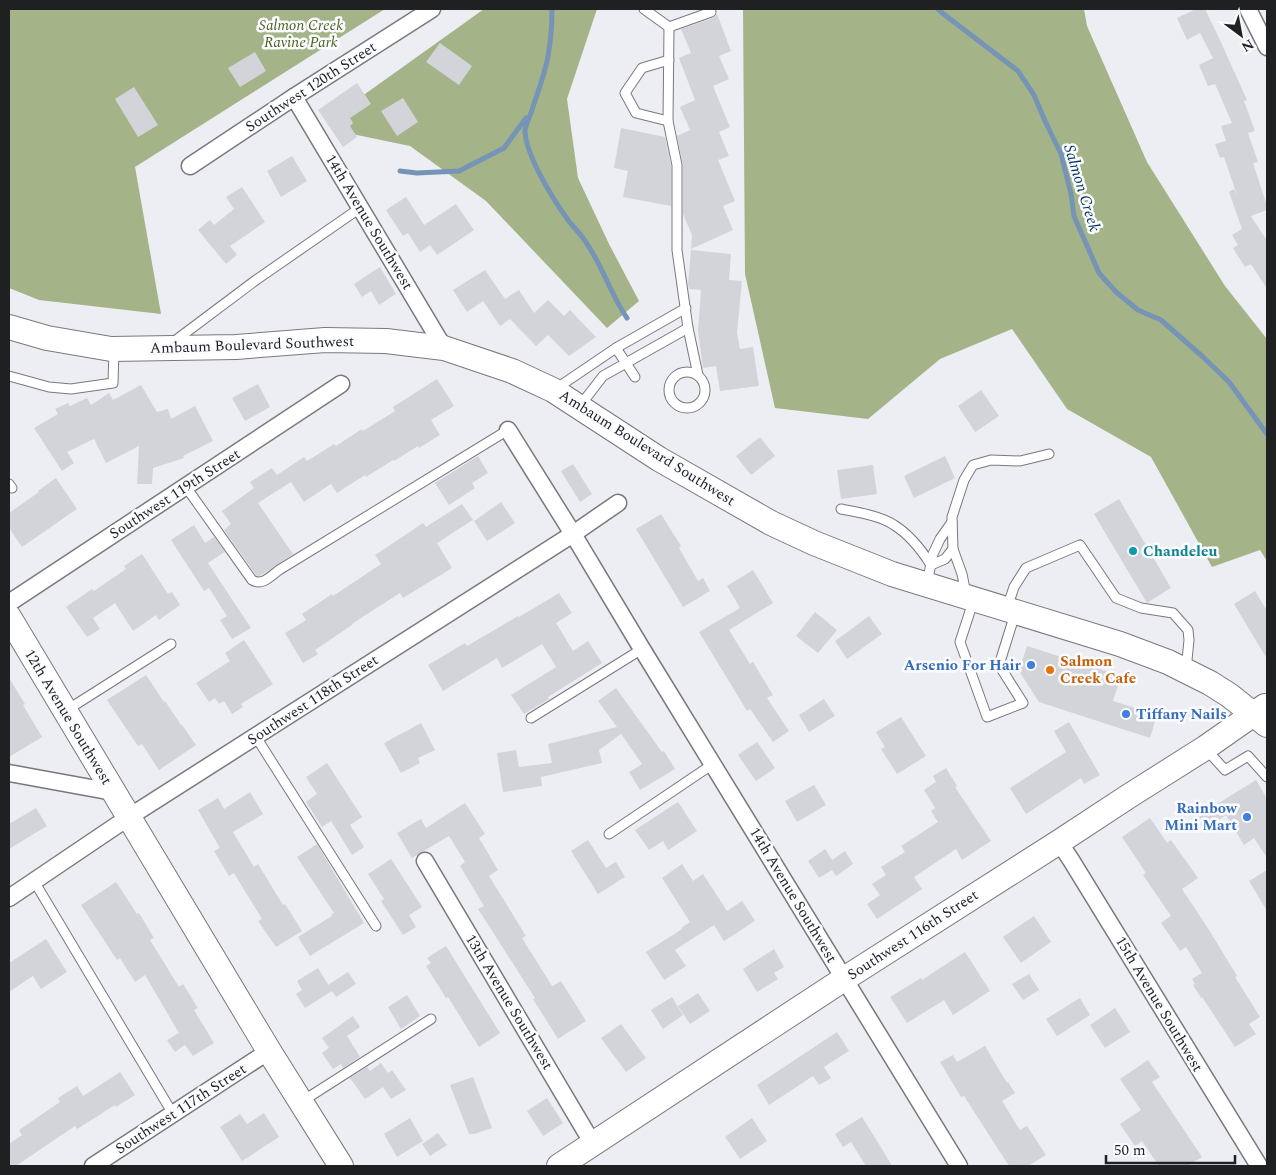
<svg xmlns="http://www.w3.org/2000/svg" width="1276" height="1175" font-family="Spectral,serif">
	<rect width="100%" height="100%" fill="#edeef4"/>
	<!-- forest -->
	<g fill="#a5b388">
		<path d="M9 9H385L135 167 161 314 39 300 9 288Z"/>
		<path d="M484 9H597L567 99 578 178 609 244 639 301 607 328 486 201 410 146 352 134 337 114Z"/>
		<path d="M743 9H1084L1087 26 1147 162 1225 286 1267 339V561L1260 550 1212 567 1151 457 1067 409 1012 329 940 359 868 419 775 408 745 274Z"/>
	</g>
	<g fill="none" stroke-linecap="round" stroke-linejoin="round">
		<!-- stream -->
		<g stroke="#7594b6" stroke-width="5">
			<path d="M552 9C552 30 550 53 544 73 540 87 535 100 531 113 529 118 525 126 525 131 526 156 553 199 568 220 574 228 582 235 587 244 603 267 611 295 627 318"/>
			<path d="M938 9 941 12 1018 71 1034 95 1045 121 1061 154 1071 194 1074 216 1099 273 1116 292 1138 310 1161 320 1203 357 1229 382 1267 434"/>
			<path d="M400 171 417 173 459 171 504 148 526 118"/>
		</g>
	</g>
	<!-- building -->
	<g fill="#d3d4d9">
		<path d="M1196 9H1205L1219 38 1247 100 1244 101 1255 131 1248 133 1258 162 1253 163 1267 206V210L1251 216 1267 241V289L1251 264 1245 267 1233 248 1238 245 1232 235 1242 229 1229 192 1234 189 1237 195 1224 157 1220 158 1215 144 1226 141 1221 126 1232 123 1215 84 1208 86 1199 65 1213 58 1200 33 1187 40 1177 18Z"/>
		<path d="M717 14 731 51 719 56 729 79 713 86 730 127 719 132 729 156 718 160 735 201 723 206 733 230 691 249 692 235 683 214V165L677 136 690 130 680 107 695 100 679 58 691 53 681 29 713 18Z"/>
		<path d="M440 43 472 66 459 85 426 62Z"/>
		<path d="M255 52 266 71 240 87 228 68Z"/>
		<path d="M357 83 371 104 350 118 353 123 350 126 357 137 343 147 318 110Z"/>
		<path d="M134 87 158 125 138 137 115 99Z"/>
		<path d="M403 98 418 122 397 136 381 111Z"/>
		<path d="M621 128 665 137 671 166V206L623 197 628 171 614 168Z"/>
		<path d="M292 156 307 181 281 197 267 171Z"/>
		<path d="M242 187 265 222 230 246 237 255 226 264 198 230 210 220 214 225 234 209 226 197Z"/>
		<path d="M406 197 424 225 456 204 474 230 437 255 430 245 420 252 408 233 403 236 386 210Z"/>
		<path d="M691 250 731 254 729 280 742 281 737 333 740 349 753 347 759 386 720 391 716 366 703 368 698 331 701 290 689 289 688 284Z"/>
		<path d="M380 267 396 294 379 305 371 291 362 297 354 284Z"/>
		<path d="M485 270 505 299 519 290 534 313 548 300 564 316 570 310 596 337 569 356 548 335 536 346 510 319 500 326 483 301 467 312 453 290Z"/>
		<path d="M437 379 454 406 431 420 440 435 419 448 418 446 394 461 393 460 366 477 365 475 337 493 331 484 304 502 291 482 258 503 293 554 263 574 259 576 256 575 224 530 231 524 222 511 254 488 250 482 272 468 277 475 304 457 307 461 334 444 336 446 362 429 363 431 395 411 393 407Z"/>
		<path d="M258 384 270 407 245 421 232 398Z"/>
		<path d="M141 385 157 412 168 409 171 419 195 406 213 441 183 456 184 458 153 468 152 484H137L139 446 106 463 94 439 67 452 74 463 62 471 34 428 58 414 55 409 68 403 70 406 87 398 91 405 109 393 113 400Z"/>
		<path d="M981 390 999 416 975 432 958 406Z"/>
		<path d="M760 437 775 456 751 475 736 456Z"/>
		<path d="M478 456 488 473 472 483 475 488 449 505 435 483Z"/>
		<path d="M945 456 955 478 914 498 904 476Z"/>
		<path d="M573 464 592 494 580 502 561 471Z"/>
		<path d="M873 465 877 494 841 499 837 470Z"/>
		<path d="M56 478 77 509 22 547 9 528V513L39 492 38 491Z"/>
		<path d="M1119 499 1171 588 1147 603 1094 514Z"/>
		<path d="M501 502 515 523 487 541 474 521Z"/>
		<path d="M462 504 473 520 437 543 452 568 403 598 400 593 352 624V625L315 650 318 654 303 663 285 633 306 620 302 614 332 594 333 596 381 564 375 555 423 523 426 527Z"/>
		<path d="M661 514 681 546 679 548 698 581 703 578 710 591 683 607 636 529Z"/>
		<path d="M194 525 205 543 214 537 225 552 208 563 251 628 232 639 220 620 227 616 209 588 204 591 171 540Z"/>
		<path d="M142 554 168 594 172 592 180 605 159 620 156 615 133 631 115 603 93 618 100 629 87 637 66 607 92 589 94 591 126 569 124 566Z"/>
		<path d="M753 570 773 603 729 630 750 664 753 662 773 695 767 698 789 731 773 742 750 709 747 711 699 632 740 608 727 586Z"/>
		<path d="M1255 591 1267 611V659L1234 604Z"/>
		<path d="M559 593 572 613 556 623 573 651 588 641 602 663 548 697 549 699 524 714 511 695 556 667 542 644 502 668 497 658 443 691 428 665 465 643 467 646 518 616 519 617Z"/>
		<path d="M815 612 837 630 818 653 796 636Z"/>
		<path d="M869 616 882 634 847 659 835 641Z"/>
		<path d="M244 640 273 684 241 704 243 707 232 714 224 701 219 704 215 698 209 702 196 683 230 661 225 653Z"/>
		<path d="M1027 646 1121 676 1113 701 1157 715 1150 738 1039 702 1019 671Z"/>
		<path d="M146 675 164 702 165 701 181 725H182L196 745 159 770 142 744 138 746 107 700Z"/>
		<path d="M9 678 25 704 23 705 42 737 9 757Z"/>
		<path d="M616 688 662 752 664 751 675 769 640 790 629 772 642 764 621 734 599 750 602 763 541 777 542 786 503 792 497 753 516 750 519 767 552 763 548 744 617 727 598 701Z"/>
		<path d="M824 699 835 716 809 732 799 715Z"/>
		<path d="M901 717 926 756 897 774 881 749 885 747 876 732Z"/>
		<path d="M1069 722 1100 775 1084 784 1081 778 1026 814 1010 788 1066 752 1054 731Z"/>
		<path d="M421 723 435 750 418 758 420 763 401 773 384 743Z"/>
		<path d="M757 742 775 768 756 781 738 755Z"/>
		<path d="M327 763 362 817 350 825 364 847 352 855 331 821 322 827 306 802 317 794 306 777Z"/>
		<path d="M946 768 957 786 955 787 991 841 962 860 956 849 914 877 922 889 877 919 867 904 880 895 872 884 886 875 881 867 905 852 901 846 938 822 931 811 935 808 924 790 936 782 933 776Z"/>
		<path d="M1256 780 1267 799V858L1254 838 1244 845 1226 815 1207 828 1199 817 1219 803Z"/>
		<path d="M814 785 826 805 797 822 785 801Z"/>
		<path d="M250 792 263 814 233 832 254 867 258 864 283 905 285 904 302 931 276 947 258 921 262 919 234 873 229 876 214 851 220 848 198 810 218 798 224 809Z"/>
		<path d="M678 802 697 831 668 850 663 841 649 850 635 830Z"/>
		<path d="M465 803 485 834 479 838 498 870 489 876 526 936 522 938 552 986 561 981 586 1021 558 1039 533 999 535 998 478 909 484 906 460 866 465 862 449 836 412 858 397 833 421 819 426 828Z"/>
		<path d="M36 808 47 826 9 849V824Z"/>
		<path d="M1150 818 1167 843 1171 840 1198 878 1182 889 1209 930 1237 976 1235 977 1260 1017 1249 1024 1256 1034 1235 1047 1202 997 1201 998 1193 985 1195 984 1192 979 1202 973 1186 947 1180 951 1161 923 1171 916 1143 875 1146 873 1122 837Z"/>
		<path d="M588 840 606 868 616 862 625 877 598 894 571 851Z"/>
		<path d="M317 844 364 923 310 956 298 937 332 916 331 915 334 913 297 857Z"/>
		<path d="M825 849 832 860 845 851 853 864 836 876 832 870 819 878 808 861Z"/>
		<path d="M391 859 422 907 409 915 416 927 403 935 381 901 384 899 368 874Z"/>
		<path d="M682 864 693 881 703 874 727 911 742 901 755 921 724 941 714 925 675 950 686 966 664 980 646 952 682 929 681 928 690 922 662 878Z"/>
		<path d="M1267 870V911L1249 881Z"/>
		<path d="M116 882 137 914 139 913 154 938 150 940 179 987 183 984 198 1008 194 1010 214 1043 193 1056 185 1045 175 1052 167 1040 179 1033 145 975 135 982 120 958 117 960 81 905Z"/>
		<path d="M1034 916 1051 942 1021 963 1003 937Z"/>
		<path d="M46 939 67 972 41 989 33 976 9 992V963Z"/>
		<path d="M446 946 500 1033 479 1047 448 997 446 998 426 966 431 963 427 958Z"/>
		<path d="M774 949 784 967 774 973 778 979 757 992 743 969Z"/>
		<path d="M965 952 990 991 953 1015 944 1000 907 1023 890 997 921 978 922 980Z"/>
		<path d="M318 968 332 991 305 1008 296 994 302 990 297 981Z"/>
		<path d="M348 972 356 984 336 997 328 985Z"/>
		<path d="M1029 974 1039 990 1023 1000 1012 984Z"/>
		<path d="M698 993 710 1011 690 1024 678 1006Z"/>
		<path d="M407 995 420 1016 401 1029 388 1007Z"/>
		<path d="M672 997 683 1015 663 1029 651 1010Z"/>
		<path d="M1080 998 1090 1015 1057 1036 1046 1019Z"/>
		<path d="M1115 1008 1130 1032 1105 1048 1090 1025Z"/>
		<path d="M353 1016 360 1027 347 1036 360 1057 343 1068 341 1064 333 1069 322 1053 329 1048 322 1038Z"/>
		<path d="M621 1024 646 1058 626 1072 601 1038Z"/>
		<path d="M837 1032 849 1051 824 1067 831 1078 819 1085 813 1076 769 1105 757 1085Z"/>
		<path d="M985 1046 1007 1083 1008 1082 1015 1093 1002 1101 1020 1130 1027 1126 1046 1155 1028 1166H1009L964 1096 961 1097 940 1062 953 1055 957 1062Z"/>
		<path d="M1148 1060 1160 1077 1152 1082 1202 1157 1187 1166H1159L1142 1141 1135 1146 1120 1124 1141 1110 1120 1079Z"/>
		<path d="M381 1063 388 1073 392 1070 406 1090 391 1099 383 1087 365 1099 350 1078 367 1067 370 1071Z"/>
		<path d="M120 1072 135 1095 116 1107 115 1105 77 1129 75 1126 16 1166H9V1144L22 1135 19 1130 60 1102 58 1098 77 1086 83 1096Z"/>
		<path d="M473 1077 492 1128 474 1134H469L450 1085Z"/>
		<path d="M547 1098 563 1123 543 1136 527 1111Z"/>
		<path d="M264 1113 279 1137 242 1161 220 1127 240 1114 247 1124Z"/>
		<path d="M862 1117 882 1149 892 1166H866L851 1142 843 1147 835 1134Z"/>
		<path d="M410 1118 423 1141 397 1157 384 1134Z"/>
		<path d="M752 1118 767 1141 740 1159 725 1137Z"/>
		<path d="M438 1133 447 1145 430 1156 422 1144Z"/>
	</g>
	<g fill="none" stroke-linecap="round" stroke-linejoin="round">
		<!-- lane casing -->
		<g stroke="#78797e" stroke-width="11">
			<g id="lane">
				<path d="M644 9 669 27 711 12"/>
				<path d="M669 27 668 121 677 165V250L688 328 698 375"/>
				<path d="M668 121 636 113 625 93 642 68 669 60"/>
				<path d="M172 343 256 280 360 208"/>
				<path d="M616 348 635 377"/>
				<circle cx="687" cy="390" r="18"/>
				<path d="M9 376 49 387 71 389 113 383 114 350"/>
				<path d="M554 390 616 348 686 308"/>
				<path d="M579 407 603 376 688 328"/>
				<path d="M9 484 12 488"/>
				<path d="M186 487 252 580C262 586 270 577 279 570L508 430"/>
				<path d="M841 509C857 512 881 516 894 525 910 535 921 549 931 565"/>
				<path d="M931 565 945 559 953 549"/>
				<path d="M927 583 933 554 940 539 952 522"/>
				<path d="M966 594 962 574 953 549 952 517 964 480 973 465 991 460 1020 461 1049 454"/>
				<path d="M974 599 960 642 987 717 1023 703 999 665 1015 614"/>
				<path d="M1007 608 1014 587 1026 568 1080 545 1116 598 1141 608 1173 613 1188 630 1189 640 1186 670"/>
				<path d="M67 710 171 644"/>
				<path d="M531 718 642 649"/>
				<path d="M256 737 376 926"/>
				<path d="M1205 748 1225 770 1248 756 1267 777"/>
				<path d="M609 834 713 764"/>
				<path d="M34 881 173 1114"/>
				<path d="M301 1102 431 1019"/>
			</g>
		</g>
		<!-- street casing -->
		<g stroke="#78797e" stroke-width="19">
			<g id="street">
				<path d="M1248 9 1267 47"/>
				<path d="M294 97 444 348"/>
				<path d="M190 166 294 97 432 9"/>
				<path d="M508 430 573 534 642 649 959 1166"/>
				<path d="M9 603 341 384"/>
				<path d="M9 773 113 792"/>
				<path d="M1059 842 1071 860 1259 1166"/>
				<path d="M425 861 593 1144"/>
				<path d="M9 898 129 817 573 534 618 503"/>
				<path d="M93 1166 269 1051"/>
			</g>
		</g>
		<!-- secondary casing -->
		<g stroke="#78797e" stroke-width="26">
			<g id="secondary">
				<path d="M9 327 47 338 111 349 236 347 325 340 386 341 444 348 512 371 553 390 659 459 771 523 814 543 892 574 1120 644 1168 662 1210 683 1229 695 1267 725"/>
				<path d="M9 617 269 1051 341 1166"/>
				<path d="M559 1166 844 979 1059 842 1129 796 1205 748 1265 706"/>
			</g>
		</g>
		<!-- lane -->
		<use href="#lane" stroke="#fff" stroke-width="9"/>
		<!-- street -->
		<use href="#street" stroke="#fff" stroke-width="16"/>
		<!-- secondary -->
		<use href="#secondary" stroke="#fff" stroke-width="24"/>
	</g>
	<!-- markers -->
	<circle fill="#0f9aa8" stroke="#fbfcff" stroke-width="2" cx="1133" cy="551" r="5"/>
	<g fill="#3f7fe0" stroke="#fbfcff" stroke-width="2">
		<circle cx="1031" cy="665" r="5"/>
		<circle cx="1126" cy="714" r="5"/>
		<circle cx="1247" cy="817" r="5"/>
	</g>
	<circle fill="#e8710a" stroke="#fbfcff" stroke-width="2" cx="1050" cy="670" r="5"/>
	<g text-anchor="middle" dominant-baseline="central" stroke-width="5" stroke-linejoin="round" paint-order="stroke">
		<!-- park labels -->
		<g font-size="15" font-style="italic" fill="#4e601f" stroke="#fbfcff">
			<text x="301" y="25">Salmon Creek<tspan x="301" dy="17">Ravine Park</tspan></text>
		</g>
		<!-- street labels -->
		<g font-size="15" fill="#1f2022" stroke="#fbfcff">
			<text transform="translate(311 87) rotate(-33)">Southwest 120th Street</text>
			<text transform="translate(369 222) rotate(59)">14th Avenue Southwest</text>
			<text transform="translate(252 345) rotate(-2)">Ambaum Boulevard Southwest</text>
			<text transform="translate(647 448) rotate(32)">Ambaum Boulevard Southwest</text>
			<text transform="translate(175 494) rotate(-33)">Southwest 119th Street</text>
			<text transform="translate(313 700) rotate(-33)">Southwest 118th Street</text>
			<text transform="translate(68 717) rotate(59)">12th Avenue Southwest</text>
			<text transform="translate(793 895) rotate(59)">14th Avenue Southwest</text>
			<text transform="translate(913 935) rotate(-33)">Southwest 116th Street</text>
			<text transform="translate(509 1002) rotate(59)">13th Avenue Southwest</text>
			<text transform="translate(1159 1004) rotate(59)">15th Avenue Southwest</text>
			<text transform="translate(181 1109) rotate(-33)">Southwest 117th Street</text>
		</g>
		<!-- culture labels -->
		<g font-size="15" font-weight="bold" fill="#0d838f" stroke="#fbfcff" text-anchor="start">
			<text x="1143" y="551">Chandeleu</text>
		</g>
		<!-- food labels -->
		<g font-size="15" font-weight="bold" fill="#c56008" stroke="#fbfcff" text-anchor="start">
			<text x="1060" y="661">Salmon<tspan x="1060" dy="17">Creek Cafe</tspan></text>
		</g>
		<!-- shop labels -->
		<g font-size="15" font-weight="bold" fill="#366cbe" stroke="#fbfcff" text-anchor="end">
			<text x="1021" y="665">Arsenio For Hair</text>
			<text x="1136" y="714" text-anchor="start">Tiffany Nails</text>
			<text x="1237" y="808">Rainbow<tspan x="1237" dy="17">Mini Mart</tspan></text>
		</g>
		<!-- water labels -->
		<g font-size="16" font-style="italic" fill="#00335e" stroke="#fbfcff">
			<text transform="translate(1082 188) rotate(73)">Salmon Creek</text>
		</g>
	</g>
	<!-- border -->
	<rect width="1276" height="1175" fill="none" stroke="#1f2022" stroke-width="20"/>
	<!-- north arrow -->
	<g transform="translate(1241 35) rotate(148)" stroke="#fbfcff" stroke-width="4" paint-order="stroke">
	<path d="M0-4L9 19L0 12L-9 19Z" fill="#1f2022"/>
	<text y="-8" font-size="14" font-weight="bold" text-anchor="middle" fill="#1f2022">N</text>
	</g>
	<!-- scale -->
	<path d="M1106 1155v8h129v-8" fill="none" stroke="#1f2022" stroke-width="2.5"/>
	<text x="1114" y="1155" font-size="15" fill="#1f2022" stroke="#fbfcff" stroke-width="4" paint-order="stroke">50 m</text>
</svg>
